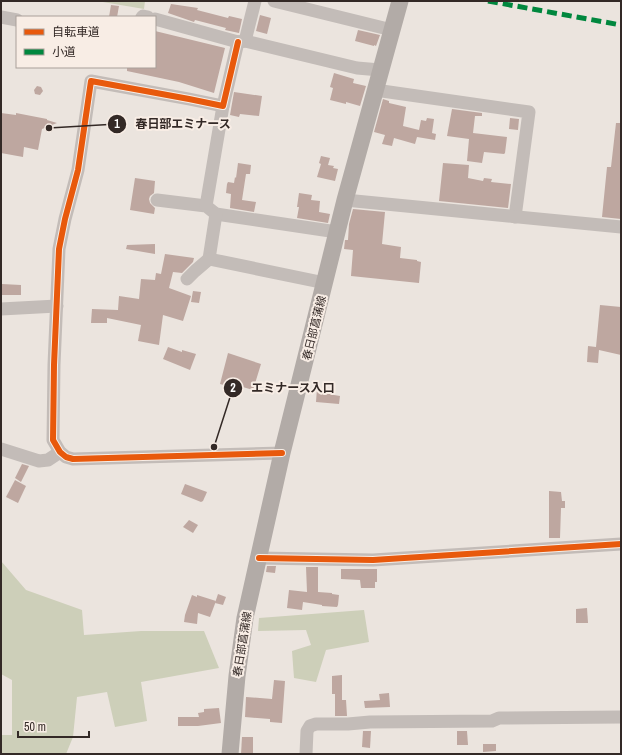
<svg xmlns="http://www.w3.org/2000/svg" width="622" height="755" font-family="'Archivo Narrow','Noto Sans JP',sans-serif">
	<rect width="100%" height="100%" fill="#ebe4de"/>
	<!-- green -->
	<g fill="#cdcfb9">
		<path d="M97 1H145L144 9Z"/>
		<path d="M1 561 26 590 82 610 84 635 141 631H204L219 668 141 682 147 721 115 727 107 692 77 697 73 737 66 754H1V735H12V680L1 674Z"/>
		<path d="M364 610 369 642 326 650 316 682 294 678 292 651 311 645 306 630 258 631 259 618Z"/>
	</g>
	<!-- building -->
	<g fill="#bea7a0">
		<path d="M171 4 198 8 197 10 228 18 229 16 242 19 239 33 225 30 226 28 195 20 194 22 168 13Z"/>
		<path d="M111 5 119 6 117 17H109Z"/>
		<path d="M260 15 271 18 267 34 256 31Z"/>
		<path d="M358 30 380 35 376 46 374 45V46L355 41Z"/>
		<path d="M155 31 225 48 214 93 179 82 127 71V67H155Z"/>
		<path d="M334 73 354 79 353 83 366 86 360 106 346 102V104L330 100 333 88 330 87Z"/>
		<path d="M37 86 41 87 43 91 40 95 35 94 34 90Z"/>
		<path d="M234 92 262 96 259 116 240 114 239 117 230 115Z"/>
		<path d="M383 99 389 101V103L406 107 403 126 419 130 421 120 426 121 427 118 434 119 432 133 436 134 435 140 417 137 415 144 394 138 392 146 382 144 385 135 374 132Z"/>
		<path d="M452 109 482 113V116H475L473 133 507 137 505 153 504 154 484 152 482 163 467 161 469 139 447 136Z"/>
		<path d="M1 113 16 115V113L47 119V120L57 123 42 129 38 150 24 147 23 157 1 153Z"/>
		<path d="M510 118 519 119 518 130 509 129Z"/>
		<path d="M616 123H621V219L602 217 607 167H611Z"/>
		<path d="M321 156 330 158 328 165 334 166 333 168 338 169 335 181 317 177 321 164 319 163Z"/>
		<path d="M238 163 251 165 250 174H246L242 200 256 202 254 212 230 208 231 194 226 193 227 184 228 182 234 183 235 177 236 178Z"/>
		<path d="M443 163 469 165 468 178 483 181 484 178 492 179 491 182 511 184 508 208 439 201Z"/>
		<path d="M135 178 155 181 154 193 150 196 149 199 150 203 155 208 154 214 130 210Z"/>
		<path d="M299 193 312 195 311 200 320 201 319 212 330 214 328 223 297 218 299 207H297Z"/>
		<path d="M353 209 385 212 382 244 401 247 400 258 417 260V261L421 262 419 283 351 276 353 250 344 249 345 240H348L349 224Z"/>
		<path d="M155 244V254L126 249 127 245Z"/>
		<path d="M165 254 194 258 193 262 182 273 173 272 169 288 191 296 183 321 163 315 159 345 138 341 141 325 107 318V323H91L92 309 118 310 119 296 139 299 141 279 155 280 156 273 161 274Z"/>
		<path d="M2 284 21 285V295H2Z"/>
		<path d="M193 291 201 292 199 303 191 302Z"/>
		<path d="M600 305 621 307V355L599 350 598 363 587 362 588 346 596 347Z"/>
		<path d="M168 347 182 352V350L196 354 190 370 163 359Z"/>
		<path d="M228 353 261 364 253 390 236 385 235 388 220 384Z"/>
		<path d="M317 388 327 390V392H334V395L340 396 339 404 316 402Z"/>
		<path d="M22 464 29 466 21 482 15 478Z"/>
		<path d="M15 480 26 486 18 503 6 497Z"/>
		<path d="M185 484 207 492 203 501 201 502 181 494Z"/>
		<path d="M549 491 561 492 562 501H565V508H561L560 538H549Z"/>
		<path d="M189 520 198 525 193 533 183 527Z"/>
		<path d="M267 566H276L275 573 266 572Z"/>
		<path d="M306 567H318V592L332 593V594L339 595 338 605 337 607 322 606V605L303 602 302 610 287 608 289 590 307 592Z"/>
		<path d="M341 569H377V582H375V588H361L360 580 341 579Z"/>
		<path d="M218 594 226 597 223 605 215 603Z"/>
		<path d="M192 595 197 597V595L216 601 210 617 198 613 197 624 184 622 185 615Z"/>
		<path d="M587 608 588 623H576V609Z"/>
		<path d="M342 675V700H346L347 716H335V694H332V676Z"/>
		<path d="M274 680 285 681 282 723 270 722V719L245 717 246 697 272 699Z"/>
		<path d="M389 693 390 707 365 708 364 701 380 700 379 694Z"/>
		<path d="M219 708 221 723 198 726H178V717H199L198 713 204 712V709Z"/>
		<path d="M363 731H371L370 748 362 747Z"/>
		<path d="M457 731H467L468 745H457Z"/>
		<path d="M242 737H253V754H241Z"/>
		<path d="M483 744H496V751L483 752Z"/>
	</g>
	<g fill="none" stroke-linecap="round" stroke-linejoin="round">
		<!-- minor -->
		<g stroke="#c3bcb8" stroke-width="13">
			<path d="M274 1 392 30"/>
			<path d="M1 17 17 20"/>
			<path d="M142 17 143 16 148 17"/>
			<path d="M155 19 238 42 245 41 357 68 380 70"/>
			<path d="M245 41 255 1"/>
			<path d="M238 42 223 106 189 99 91 81 78 170 65 219 59 249 54 365 53 440 60 452 66 457 73 459 282 453"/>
			<path d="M375 90 529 112 515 217"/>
			<path d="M157 200 206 206 216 214 337 232"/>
			<path d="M345 200 621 227"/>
			<path d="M206 206 223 106"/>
			<path d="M209 259 216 214"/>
			<path d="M187 279 195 271 209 259 325 283"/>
			<path d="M1 309 57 306"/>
			<path d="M1 449 39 461 48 460 60 452"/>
			<path d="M259 558 373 560 621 544"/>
			<path d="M306 754 307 731 310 726 316 724H348L370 722 492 721 499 718 621 717"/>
		</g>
		<!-- major -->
		<path stroke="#b2aba7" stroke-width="17" d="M230 754 237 676 245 618 282 453 345 200 400 1"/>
		<!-- quiet -->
		<path stroke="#00873e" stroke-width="5" stroke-dasharray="10 5" stroke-linecap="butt" d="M488 1 621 25"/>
		<!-- cycleway casing -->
		<g stroke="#f8ede5" stroke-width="8">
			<g id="cycleway">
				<path d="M238 42 223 106 189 99 91 81 78 170 65 219 59 249 54 365 53 440 60 452 66 457 73 459 282 453"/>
				<path d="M259 558 373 560 621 544"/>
			</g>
		</g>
		<!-- cycleway -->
		<use href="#cycleway" stroke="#e8590c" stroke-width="6"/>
	</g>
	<g text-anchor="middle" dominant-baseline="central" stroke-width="4" stroke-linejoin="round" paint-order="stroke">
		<!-- street labels -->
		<g font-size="11" fill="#332926" stroke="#f8ede5">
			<text transform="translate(314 328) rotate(-76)">春日部菖蒲線</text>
			<text transform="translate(242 644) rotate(-81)">春日部菖蒲線</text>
		</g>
	</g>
	<!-- callouts -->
	<path fill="none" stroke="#332926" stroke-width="1.5" d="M49 128L117 124M214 447L233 388"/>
	<g fill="#332926" stroke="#f8ede5" stroke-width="1.5">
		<circle cx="49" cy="128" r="4"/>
		<circle cx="214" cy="447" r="4"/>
		<circle cx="117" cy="124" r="10"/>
		<circle cx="233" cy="388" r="10"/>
	</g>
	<g font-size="12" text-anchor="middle" font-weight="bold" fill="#fff">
		<text x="117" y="128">1</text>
		<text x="233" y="392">2</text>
	</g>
	<g font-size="12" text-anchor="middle" font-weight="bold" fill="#332926" stroke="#f8ede5" stroke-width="4" stroke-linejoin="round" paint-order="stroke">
		<text x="183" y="128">春日部エミナース</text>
		<text x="293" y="392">エミナース入口</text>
	</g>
	<!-- border -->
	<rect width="622" height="755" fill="none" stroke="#332926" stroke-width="4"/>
	<!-- legend -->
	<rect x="16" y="16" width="140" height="52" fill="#f8ede5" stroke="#a99f99"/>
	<rect x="24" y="29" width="20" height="6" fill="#e8590c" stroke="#a99f99"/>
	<text x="52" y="36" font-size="12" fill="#332926">自転車道</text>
	<rect x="24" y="49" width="20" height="6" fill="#00873e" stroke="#a99f99"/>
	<text x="52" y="56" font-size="12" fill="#332926">小道</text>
	<!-- scale -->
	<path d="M18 731v6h71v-6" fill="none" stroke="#332926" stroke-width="2"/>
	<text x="24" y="731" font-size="12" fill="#332926" stroke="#f8ede5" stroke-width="3" paint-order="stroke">50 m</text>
</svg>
